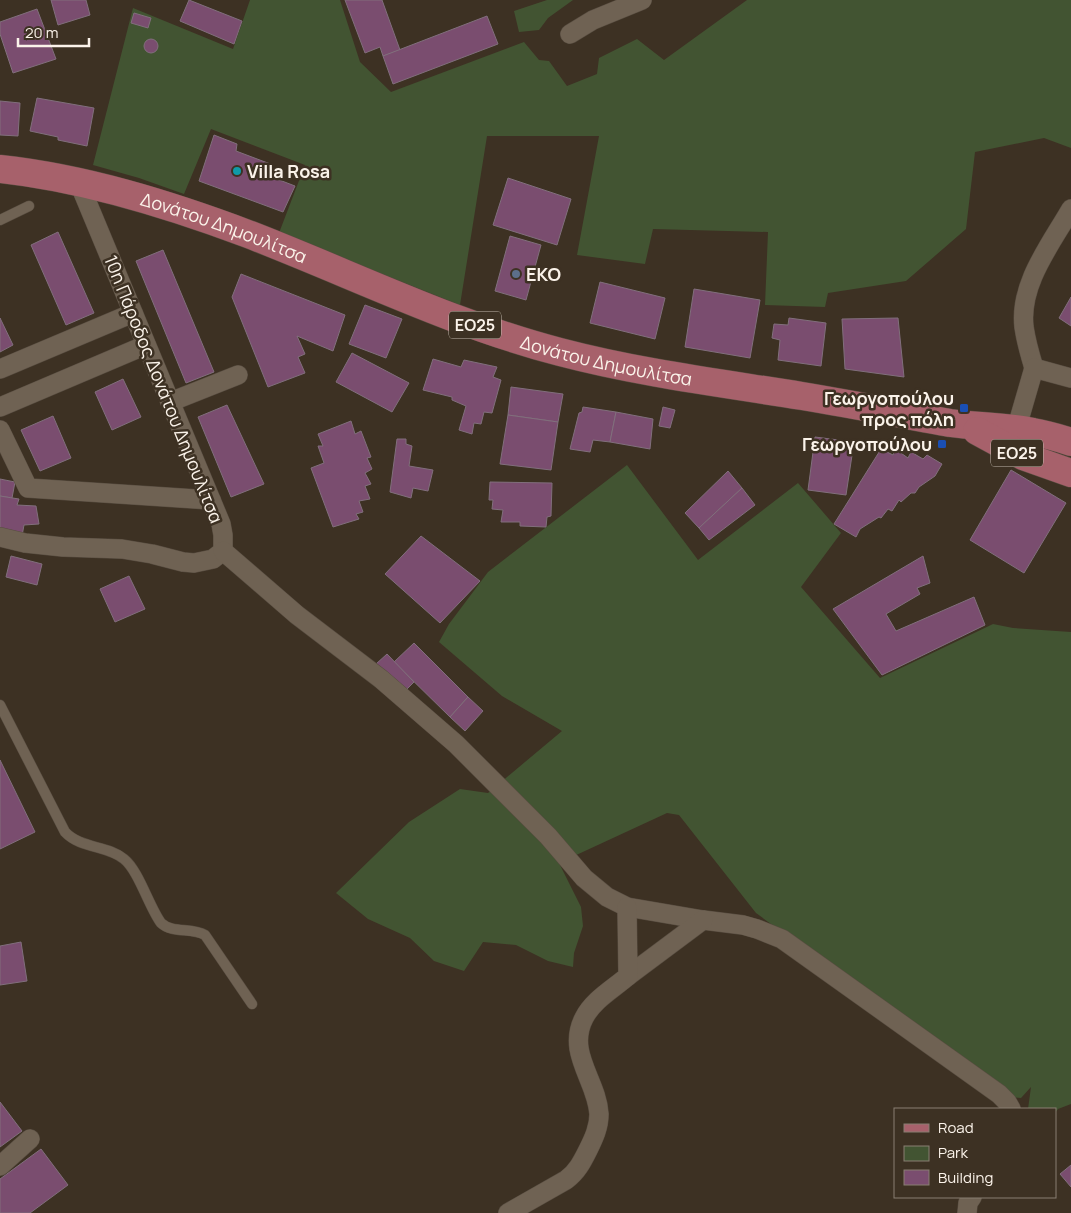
<svg xmlns="http://www.w3.org/2000/svg" width="1071" height="1213" font-family="Manrope,sans-serif">
	<rect width="100%" height="100%" fill="#3d3123"/>
	<!-- green -->
	<g fill="#425432">
		<path d="M250 0H340L360 62 391 92 524 42 539 60 549 61 567 86 597 74 599 58 637 39 664 60 747 0H1071V148L1044 138 975 152 966 229 906 281 828 293 825 307 765 305 768 232 653 229 645 264 577 255 599 136H487L460 305 279 233 305 165 211 129 184 194 139 178 93 165 133 8 233 49Z"/>
		<path d="M547 0H573L548 18 539 30 519 32 514 11Z"/>
		<path d="M627 465 698 560 798 483 841 533 801 587 880 678 993 624 1013 628 1071 632V1104L1058 1109 1055 1113V1109H1028L1031 1087 1021 1098 1008 1097 756 913 679 815 667 813 559 863 581 907 583 926 574 953 573 967 548 961 516 945 483 942 464 971 434 961 410 938 368 919 336 893 409 822 460 789 488 793 562 731 502 696 439 642 449 624 488 572Z"/>
	</g>
	<!-- building -->
	<g fill="#7a4d6f" stroke="#816f7c">
		<path d="M51 0H86L90 15 58 25Z"/>
		<path d="M189 0 242 21 234 44 180 21Z"/>
		<path d="M345 0H382L400 50 383 56 380 47 365 53Z"/>
		<path d="M37 9 56 59 13 73 0 34V22Z"/>
		<path d="M134 13 151 18 148 28 131 23Z"/>
		<path d="M487 16 498 44 393 84 383 56Z"/>
		<circle cx="151" cy="46" r="7"/>
		<path d="M37 98 94 108 87 146 58 140V137L30 131Z"/>
		<path d="M0 101 20 103 18 136 0 135Z"/>
		<path d="M214 135 237 144 236 151 273 165 269 176 295 186 283 212 199 181Z"/>
		<path d="M508 178 571 199 557 245 493 225Z"/>
		<path d="M58 232 94 313 66 325 31 245Z"/>
		<path d="M510 236 541 245 526 300 495 291Z"/>
		<path d="M163 250 214 372 186 383 136 261Z"/>
		<path d="M241 274 345 315 333 351 297 336 305 354 298 357 305 373 268 387 232 297Z"/>
		<path d="M600 282 665 298 655 339 590 323Z"/>
		<path d="M694 289 760 300 750 358 685 347Z"/>
		<path d="M1071 297V326L1059 318Z"/>
		<path d="M365 305 402 319 386 358 349 344Z"/>
		<path d="M0 318 13 345 0 352Z"/>
		<path d="M789 318 826 323 821 366 778 360 780 340 772 338 774 324 788 325Z"/>
		<path d="M898 318 904 377 845 369 842 319Z"/>
		<path d="M352 353 409 383 392 412 336 382Z"/>
		<path d="M433 359 461 367 464 360 497 367 493 377 501 380 492 413 484 412 481 424 474 423 472 434 459 430 466 406 452 400V397L423 390Z"/>
		<path d="M123 379 141 417 112 430 95 392Z"/>
		<path d="M511 387 563 394 558 422 508 415Z"/>
		<path d="M227 405 264 484 231 497 198 417Z"/>
		<path d="M583 407 616 412 610 442 593 440 590 452 570 449 579 413 582 412Z"/>
		<path d="M663 407 675 410 670 428 659 426Z"/>
		<path d="M616 412 653 419 650 449 610 442Z"/>
		<path d="M508 415 558 422 551 470 500 464Z"/>
		<path d="M53 416 71 458 40 471 21 430Z"/>
		<path d="M351 421 355 434 361 431 371 457 367 458 372 469 365 473 371 484 365 486 370 499 359 501 363 512 356 514 359 519 333 527 311 468 324 463 318 446H323L318 434Z"/>
		<path d="M815 437 854 442 846 495 808 490Z"/>
		<path d="M397 439H406V444L412 446 409 466 433 470 428 491 413 488 411 498 390 492Z"/>
		<path d="M881 449 893 455 895 449 908 458 911 452 923 459 927 455 942 464 935 476 919 487 915 493H911L901 502 899 500 892 511 888 509 881 518 879 517 860 529 856 537 834 524Z"/>
		<path d="M1011 470 1066 503 1024 573 970 540Z"/>
		<path d="M728 471 742 488 699 528 685 513Z"/>
		<path d="M0 479 15 482 12 498 0 496Z"/>
		<path d="M490 482 552 483 551 516 547 517 546 527 520 526V522H501L503 510 492 509 493 500H489Z"/>
		<path d="M742 488 755 505 709 540 699 528Z"/>
		<path d="M0 496 19 499 17 505 36 506 39 524 24 525 22 536 0 532Z"/>
		<path d="M421 536 480 581 440 623 385 574Z"/>
		<path d="M11 556 42 564 37 585 6 577Z"/>
		<path d="M923 556 930 583 917 588 920 594 886 614 896 631 974 597 985 625 882 675 833 609Z"/>
		<path d="M129 576 145 609 115 622 100 589Z"/>
		<path d="M414 643 468 697 450 717 394 662Z"/>
		<path d="M387 654 414 682 405 691 376 664Z"/>
		<path d="M468 697 483 711 465 731 450 717Z"/>
		<path d="M0 760 35 832 0 849Z"/>
		<path d="M21 942 27 981 0 985V946Z"/>
		<path d="M0 1102 22 1131 0 1147Z"/>
		<path d="M41 1149 68 1185 30 1213H0V1179Z"/>
		<path d="M1071 1165V1187L1060 1174Z"/>
	</g>
	<g fill="none" stroke-linecap="round" stroke-linejoin="round">
		<!-- service casing -->
		<g stroke="#584d41" stroke-width="11">
			<g id="service">
				<path d="M0 220 29 206"/>
				<path d="M0 705 65 832C81 849 107 845 124 859 139 871 149 907 161 923 173 934 191 927 205 935L252 1004"/>
			</g>
		</g>
		<!-- minor casing -->
		<g stroke="#584d41" stroke-width="20">
			<g id="minor">
				<path d="M570 34 593 20 642 0"/>
				<path d="M1034 368C1030 355 1026 341 1024 327 1019 284 1051 244 1071 209"/>
				<path d="M0 369 133 313"/>
				<path d="M170 402 238 375"/>
				<path d="M0 407 146 345"/>
				<path d="M0 430 28 488 211 500"/>
				<path d="M1016 430 1034 368 1071 378"/>
				<path d="M0 537 25 543 63 547 122 549 152 554 183 562 194 563 213 559 223 551V535L221 524 79 183"/>
				<path d="M223 551 297 615 381 679 456 744 548 836 584 878 607 897 627 907 703 920 743 925 757 929 782 939 999 1094 1007 1102 1011 1109"/>
				<path d="M628 976 703 920"/>
				<path d="M0 1166 30 1139"/>
				<path d="M508 1213 566 1180C577 1172 582 1162 588 1150 594 1138 599 1127 599 1114 597 1080 566 1053 584 1018 593 1000 613 989 628 976L627 907"/>
				<path d="M967 1213 968 1203 972 1197"/>
			</g>
		</g>
		<!-- primary casing -->
		<g stroke="#584d41" stroke-width="29">
			<g id="primary">
				<path id="s1" d="M0 169C84 178 168 204 248 234 352 274 452 324 560 352 640 373 721 383 802 396 851 404 901 414 950 423 978 427 1006 426 1033 432 1046 434 1059 438 1071 442"/>
				<path d="M977 431 1023 456 1071 473"/>
			</g>
		</g>
		<!-- service -->
		<use href="#service" stroke="#6f6253" stroke-width="10"/>
		<!-- minor -->
		<use href="#minor" stroke="#6f6253" stroke-width="19"/>
		<!-- primary -->
		<use href="#primary" stroke="#a7616b" stroke-width="28"/>
	</g>
	<!-- markers -->
	<circle fill="#0f9aa8" stroke="#3d3123" stroke-width="2" cx="237" cy="171" r="5"/>
	<circle fill="#5c6f8a" stroke="#3d3123" stroke-width="2" cx="516" cy="274" r="5"/>
	<g fill="#1a4fb4" stroke="#3d3123" stroke-width="2">
		<rect x="959" y="403" width="10" height="10" rx="2.5"/>
		<rect x="937" y="439" width="10" height="10" rx="2.5"/>
	</g>
	<g text-anchor="middle" dominant-baseline="central" stroke-width="5" stroke-linejoin="round" paint-order="stroke">
		<!-- shield labels -->
		<g fill="#3d3123" stroke="#c2b9ae" stroke-width="1">
			<rect x="449" y="311.5" width="52" height="27" rx="4"/>
			<rect x="991" y="439.5" width="52" height="27" rx="4"/>
		</g>
		<g font-size="16" font-weight="bold" fill="#fbf3ea">
			<text x="475" y="325">ΕΟ25</text>
			<text x="1017" y="453">ΕΟ25</text>
		</g>
		<!-- poi labels -->
		<g font-size="18" font-weight="bold" fill="#fbf3ea" stroke="#3d3123" text-anchor="start">
			<text x="247" y="171">Villa Rosa</text>
			<text x="526" y="274">EKO</text>
			<text x="954" y="398" text-anchor="end">Γεωργοπούλου<tspan x="954" dy="21">προς πόλη</tspan></text>
			<text x="932" y="444" text-anchor="end">Γεωργοπούλου</text>
		</g>
		<!-- street labels -->
		<g font-size="18" fill="#fbf3ea" stroke="#3d3123">
			<text stroke="none"><textPath href="#s1" startOffset="232">Δονάτου Δημουλίτσα</textPath></text>
			<text stroke="none"><textPath href="#s1" startOffset="638">Δονάτου Δημουλίτσα</textPath></text>
			<text transform="translate(164 389) rotate(68)">10η Πάροδος Δονάτου Δημουλίτσα</text>
		</g>
	</g>
	<!-- legend -->
	<rect x="894" y="1108" width="162" height="90" fill="#3d3123" stroke="#897f73"/>
	<rect x="904" y="1124" width="25" height="8" fill="#a7616b" stroke="#897f73"/>
	<text x="938" y="1133" font-size="15" fill="#fbf3ea">Road</text>
	<rect x="904" y="1146" width="25" height="15" fill="#425432" stroke="#897f73"/>
	<text x="938" y="1158" font-size="15" fill="#fbf3ea">Park</text>
	<rect x="904" y="1170" width="25" height="15" fill="#7a4d6f" stroke="#897f73"/>
	<text x="938" y="1183" font-size="15" fill="#fbf3ea">Building</text>
	<!-- scale -->
	<path d="M18 38v8h71v-8" fill="none" stroke="#fbf3ea" stroke-width="2.5"/>
	<text x="25" y="38" font-size="15" fill="#fbf3ea" stroke="#3d3123" stroke-width="4" paint-order="stroke">20 m</text>
</svg>
